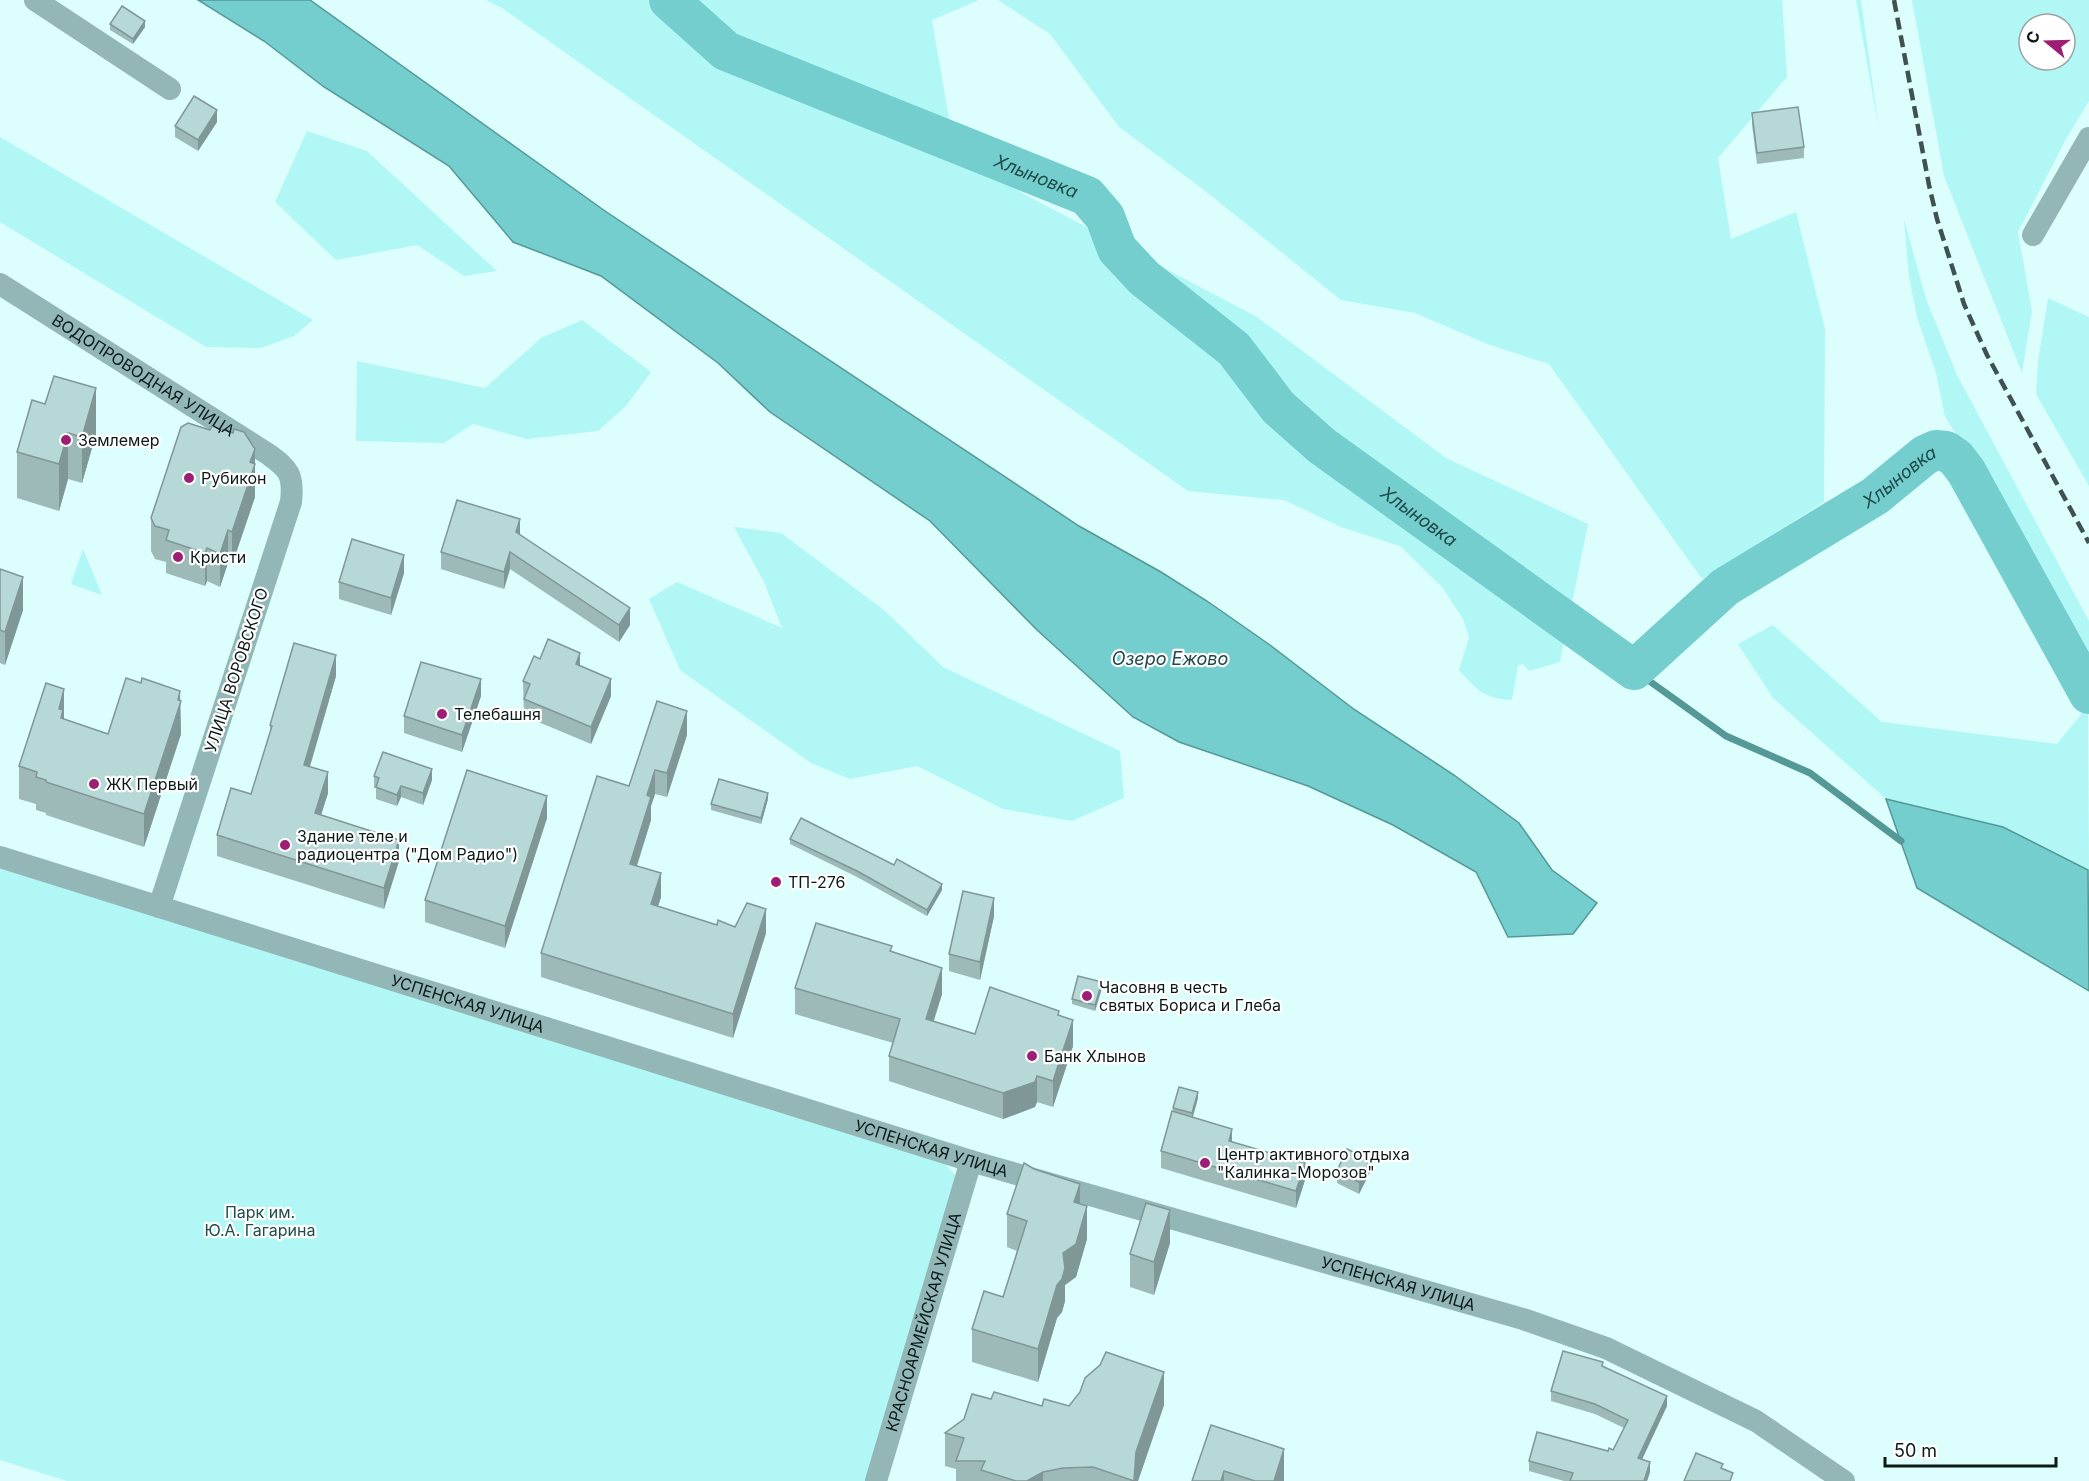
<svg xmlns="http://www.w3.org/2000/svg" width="2089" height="1481" font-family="Inter,sans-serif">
	<rect width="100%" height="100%" fill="#dcfefd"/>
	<!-- green -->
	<g fill="#b1f7f6" fill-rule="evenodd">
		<path d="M486 0H979L932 20 951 129 1020 192 1257 317 1446 458 1588 524 1560 662 1529 671 1523 664 1518 666 1512 700C1484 699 1476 689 1459 670L1469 637 1463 619 1442 587 1400 546 1341 527 1284 500 1188 491 502 8Z"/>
		<path d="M998 0H1782L1787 77 1718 158 1731 239 1796 212 1825 329 1824 502 1702 579 1549 364 1490 345 1415 313 1341 300 1204 190 1119 127 1050 34Z"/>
		<path d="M1856 0H1861L1879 130Z"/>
		<path d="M1912 0H2089V101L2066 139 2018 232 2032 311 2022 373 1944 176ZM2029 24H2065V60H2029Z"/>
		<path d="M307 131 367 151 497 271 464 276 417 245 336 260 275 202Z"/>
		<path d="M0 137 313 320 294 336 261 348 206 347 0 222Z"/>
		<path d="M1904 219 1926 299 1957 375 2089 621V666L2024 551 1998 498 1945 417 1936 373 1917 317 1909 277Z"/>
		<path d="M2048 298 2089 317V486L2036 394 2038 361Z"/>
		<path d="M582 320 651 372 626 406 598 431 527 439 473 424 444 443 356 441 357 361 485 388 541 338Z"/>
		<path d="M734 527 781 533 884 610 943 667 1120 751 1124 798 1072 821 1003 809 917 766 850 779 811 763 680 670 649 599 677 582 782 628 764 582Z"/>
		<path d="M83 549 102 595 71 584Z"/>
		<path d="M1773 625 1882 722 2057 744 2088 706 2089 872 2003 827 1886 799 1773 698 1738 644Z"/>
		<path d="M0 868 940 1158 956 1176 876 1481H67L0 1460Z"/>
	</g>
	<!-- water -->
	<g fill="#73cecd" stroke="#549897" stroke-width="1.5">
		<path d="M198 0H310L605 211 1079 526 1161 572 1207 601 1270 645 1355 710 1454 775 1519 823 1552 870 1597 903 1573 934 1508 937 1476 872 1393 825 1308 786 1179 742 1133 717 1037 630 930 521 770 412 718 363 601 276 513 242 449 166 324 87 264 41Z"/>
		<path d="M1886 799 2003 827 2088 870 2089 991 1917 888Z"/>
	</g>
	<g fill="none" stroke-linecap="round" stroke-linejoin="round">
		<!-- stream -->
		<path stroke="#549897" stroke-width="7" d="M1634 670 1726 736 1810 773 1901 841"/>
		<!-- river -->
		<path stroke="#73cecd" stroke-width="40" id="s1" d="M669 0 726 51 1087 196 1105 217 1117 249 1144 278 1234 349 1278 407 1322 446 1634 670 1725 587 1875 496 1925 455 1936 450 1946 451 1956 458 1966 471 2089 694"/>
		<!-- minor -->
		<g stroke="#92b7b6" stroke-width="22">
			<path d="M35 0 170 89"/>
			<path d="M2033 235 2089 138"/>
			<path id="s2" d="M0 284 268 454C289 469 294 475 291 502L159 907"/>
			<path id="s3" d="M0 857 971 1161 1523 1319 1606 1348 1756 1421 1844 1481"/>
			<path id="s4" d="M876 1481 971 1161"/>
		</g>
		<!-- rail -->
		<path stroke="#3f5150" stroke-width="4.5" stroke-dasharray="12 6" stroke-linecap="butt" d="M1894 0 1929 185 1937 219 1964 304 1987 355 2089 543"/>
	</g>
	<!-- wall -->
	<g fill="#9dbab9">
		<path d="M110 24 145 27 133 44 110 30Z"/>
		<path d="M1752 113 1804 147V158L1757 164 1752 125Z"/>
		<path d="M217 122 198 151 175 137V126Z"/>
		<path d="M45 404 96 434 82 483 68 479 59 511 17 498V452Z"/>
		<path d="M255 449V497L232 565 228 563 220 587 207 581 205 586 166 573V562L155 559 151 551V518Z"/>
		<path d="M520 534 630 625 619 642 510 569 504 589 441 569V552Z"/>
		<path d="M0 569 23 610 5 665 0 663Z"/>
		<path d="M404 573 391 615 339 599V582Z"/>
		<path d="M540 659 580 667 611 696 591 744 524 716 523 681Z"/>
		<path d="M336 676 310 767 328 793 321 815 399 861 384 909 217 856V835L251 794 270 734V725Z"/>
		<path d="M481 696 462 752 404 733V716Z"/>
		<path d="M180 701 181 734 144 847 46 815V813L36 810V804L19 799V766L64 719 108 734Z"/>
		<path d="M687 735 667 797 655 794 651 806V820L637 866 661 897 658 906 717 925 735 927 766 933 733 1038 541 977V953L629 786Z"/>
		<path d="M374 776 432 780 423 805 401 797 397 806 376 799V788H374Z"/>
		<path d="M768 799 761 824 711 810V804Z"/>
		<path d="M547 818 505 948 425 922V900Z"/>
		<path d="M790 839 942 890 927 916 857 877 790 844Z"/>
		<path d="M994 916 980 980 949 971V954Z"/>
		<path d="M892 952 942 994 934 1021 975 1034 1059 1015 1073 1046 1053 1107 1037 1102 1035 1107 1003 1119 889 1081V1056L893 1043 795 1014V988Z"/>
		<path d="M1102 988 1095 1011 1072 1004V999Z"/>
		<path d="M1198 1098 1193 1117 1232 1141 1305 1180 1296 1208 1161 1168V1151L1173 1111V1108Z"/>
		<path d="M1337 1171 1370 1172 1359 1194 1337 1183Z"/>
		<path d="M1080 1204 1087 1239 1076 1277 1065 1285V1301L1062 1312 1057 1318 1038 1382 972 1362V1329L1003 1297 1017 1251 1007 1247V1214Z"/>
		<path d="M1170 1243 1154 1295 1130 1287V1254Z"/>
		<path d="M1603 1366 1667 1406 1642 1459 1650 1472 1647 1481H1564L1529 1471V1461L1608 1451 1613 1450 1624 1428 1595 1414 1551 1401V1391Z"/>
		<path d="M991 1399 1042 1406 1164 1405 1138 1481H956V1469L945 1466V1433Z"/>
		<path d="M1211 1425 1284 1481H1192Z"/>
	</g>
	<!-- shaded-wall -->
	<g fill="#7f9796">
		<path d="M145 21V27L133 44V39Z"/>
		<path d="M217 110V122L198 151V140Z"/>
		<path d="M96 388V434L82 483V437Z"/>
		<path d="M68 433V479L59 511V464Z"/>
		<path d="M255 449V497L232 565V532L250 462Z"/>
		<path d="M520 519V537L516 532Z"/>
		<path d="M228 530V563L220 587V554Z"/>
		<path d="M207 548V581L205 586V553Z"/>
		<path d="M510 552V569L504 589V572Z"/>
		<path d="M404 555V573L391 615V598Z"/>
		<path d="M23 577V610L5 665V632Z"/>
		<path d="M630 608V625L619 642V625Z"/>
		<path d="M580 653V670L576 664Z"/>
		<path d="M336 655V676L304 786V765Z"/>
		<path d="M481 679V696L462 752V735Z"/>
		<path d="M611 679V696L591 744V727Z"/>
		<path d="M64 689V722L63 743 59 709Z"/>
		<path d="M180 691 181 734 144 847V814Z"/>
		<path d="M687 711V735L667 797V773Z"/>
		<path d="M432 769V780L423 805V793Z"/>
		<path d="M655 770V794L651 806V820L630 887V864L647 795Z"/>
		<path d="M328 772V793L315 834V813Z"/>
		<path d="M401 786V797L397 806V795Z"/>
		<path d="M768 793V799L761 824V818Z"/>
		<path d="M547 796V818L505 948V926Z"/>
		<path d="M399 840V861L384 909V888Z"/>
		<path d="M661 873V897L651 928V904Z"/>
		<path d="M942 884V890L927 916V910Z"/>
		<path d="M994 898V916L980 980V962Z"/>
		<path d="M766 909V933L733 1038V1014Z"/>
		<path d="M942 968V994L926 1044V1019Z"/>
		<path d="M1102 982V988L1095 1011V1005Z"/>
		<path d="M1073 1020V1046L1053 1107V1081Z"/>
		<path d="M1037 1076V1102L1035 1107 1003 1119V1093Z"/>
		<path d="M1198 1092V1098L1192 1119V1113Z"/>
		<path d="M1232 1129V1146L1229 1141Z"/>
		<path d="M1370 1160V1172L1359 1194V1182Z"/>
		<path d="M1305 1163V1180L1296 1208V1191Z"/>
		<path d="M1080 1184V1217L1074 1202Z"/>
		<path d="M1087 1206V1239L1076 1277 1065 1285V1301L1062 1312 1057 1318 1038 1382V1349L1063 1253Z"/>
		<path d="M1170 1210V1243L1154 1295V1262Z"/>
		<path d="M1164 1372V1405L1138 1481H1134L1136 1452Z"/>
		<path d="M1667 1396V1406L1638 1468V1458Z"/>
		<path d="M1284 1449V1481H1274Z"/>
		<path d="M1650 1462V1472L1647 1481H1644Z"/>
		<path d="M1224 1471V1481H1221Z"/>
		<path d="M1043 1472V1481H1027Z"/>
	</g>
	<!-- building -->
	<g fill="#b6d8d7" stroke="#7f9796" stroke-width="1.5">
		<path d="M122 6 145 21 133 39 110 24Z"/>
		<path d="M194 96 217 110 198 140 175 126Z"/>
		<path d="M1798 107 1804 147 1757 153 1752 113Z"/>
		<path d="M54 376 96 388 82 437 68 433 59 464 17 452 32 400 45 404Z"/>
		<path d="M188 423 210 430 212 426 233 433 234 429 244 432 255 449 250 462 255 464 232 532 228 530 220 554 207 548 205 553 166 540 169 530 155 526 151 518 181 427Z"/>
		<path d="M457 500 520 519 516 532 630 608 619 625 510 552 504 572 441 552Z"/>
		<path d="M352 539 404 555 391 598 339 582Z"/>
		<path d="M0 569 23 577 5 632 0 630Z"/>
		<path d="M548 639 580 653 576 664 611 679 591 727 524 699 530 684 523 681 534 656 540 659Z"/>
		<path d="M294 643 336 655 304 765 328 772 315 813 399 840 384 888 217 835 231 788 251 794 272 726 270 725Z"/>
		<path d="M421 662 481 679 462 735 404 716Z"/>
		<path d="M126 678 141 683 142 678 180 691 178 700 181 701 144 814 46 782V780L36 777 37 772 19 766 46 683 64 689 59 709 63 710 61 718 108 734Z"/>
		<path d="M657 701 687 711 667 773 655 770 647 795 651 797 630 864 661 873 651 904 717 925 718 920 735 927 747 903 766 909 733 1014 541 953 597 776 629 786Z"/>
		<path d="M383 752 432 769 423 793 401 786 397 795 376 787 379 778 374 776Z"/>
		<path d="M467 770 547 796 505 926 425 900Z"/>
		<path d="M719 779 768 793 761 818 711 804Z"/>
		<path d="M801 818 894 865 897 859 942 884 927 910 857 871 790 839Z"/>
		<path d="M963 891 994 898 980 962 949 954Z"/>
		<path d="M816 923 892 946 890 951 942 968 926 1019 975 1034 990 987 1059 1011 1058 1015 1073 1020 1053 1081 1037 1076 1035 1082 1003 1093 889 1056 900 1019 795 988Z"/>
		<path d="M1078 976 1102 982 1095 1005 1072 999Z"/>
		<path d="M1179 1087 1198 1092 1192 1113 1173 1108Z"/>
		<path d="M1172 1111 1232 1129 1229 1141 1305 1163 1296 1191 1161 1151Z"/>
		<path d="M1347 1149 1370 1160 1359 1182 1337 1171Z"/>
		<path d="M1024 1163 1034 1169 1080 1184 1074 1202 1087 1206 1076 1244 1063 1253 1065 1268 1062 1279 1057 1285 1038 1349 972 1329 984 1291 1003 1297 1027 1221 1007 1214Z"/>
		<path d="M1146 1203 1170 1210 1154 1262 1130 1254Z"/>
		<path d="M1563 1351 1603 1362 1602 1366 1667 1396 1638 1458 1650 1462 1644 1481H1570L1573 1473 1529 1461 1537 1432 1608 1451 1609 1448 1613 1450 1628 1420 1595 1404 1551 1391Z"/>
		<path d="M1106 1352 1164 1372 1136 1452 1134 1481 1093 1467 1063 1468 1043 1472 1027 1481H1016L981 1470 985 1461H956L964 1438 945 1433 964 1419 972 1394 991 1399 994 1392 1042 1406 1044 1399 1069 1406 1080 1392 1085 1378 1100 1365Z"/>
		<path d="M1211 1425 1284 1449 1274 1481H1255L1224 1471 1221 1481H1192Z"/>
		<path d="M1696 1453 1723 1464 1721 1468 1733 1473 1730 1481H1684Z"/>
	</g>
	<!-- markers -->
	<g fill="#9c1f75" stroke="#fff" stroke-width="2">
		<circle cx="66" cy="440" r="6"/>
		<circle cx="189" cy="478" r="6"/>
		<circle cx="178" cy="557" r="6"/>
		<circle cx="442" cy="714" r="6"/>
		<circle cx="94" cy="784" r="6"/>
		<circle cx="285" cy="845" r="6"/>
		<circle cx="776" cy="882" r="6"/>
		<circle cx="1087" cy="996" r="6"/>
		<circle cx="1032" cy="1056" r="6"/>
		<circle cx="1205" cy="1163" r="6"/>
	</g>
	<g text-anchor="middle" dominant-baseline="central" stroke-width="4.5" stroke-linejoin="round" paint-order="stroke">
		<!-- street labels -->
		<g font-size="16" fill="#0c1919" stroke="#fff">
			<text stroke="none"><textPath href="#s2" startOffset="170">ВОДОПРОВОДНАЯ УЛИЦА</textPath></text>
			<text transform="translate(236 670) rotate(-72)">УЛИЦА ВОРОВСКОГО</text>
			<text stroke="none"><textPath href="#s3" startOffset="490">УСПЕНСКАЯ УЛИЦА</textPath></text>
			<text stroke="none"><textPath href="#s3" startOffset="976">УСПЕНСКАЯ УЛИЦА</textPath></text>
			<text stroke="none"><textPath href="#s3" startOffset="1462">УСПЕНСКАЯ УЛИЦА</textPath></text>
			<text stroke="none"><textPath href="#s4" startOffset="166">КРАСНОАРМЕЙСКАЯ УЛИЦА</textPath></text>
		</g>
		<!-- poi labels -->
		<g font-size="16" fill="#0c1919" stroke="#fff" text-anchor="start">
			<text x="78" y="440">Землемер</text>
			<text x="201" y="478">Рубикон</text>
			<text x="190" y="557">Кристи</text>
			<text x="454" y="714">Телебашня</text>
			<text x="106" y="784">ЖК Первый</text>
			<text x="297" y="836">Здание теле и<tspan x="297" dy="18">радиоцентра ("Дом Радио")</tspan></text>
			<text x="788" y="882">ТП-276</text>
			<text x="1099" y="987">Часовня в честь<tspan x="1099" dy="18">святых Бориса и Глеба</tspan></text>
			<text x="1044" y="1056">Банк Хлынов</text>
			<text x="1217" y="1154">Центр активного отдыха<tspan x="1217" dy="18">"Калинка-Морозов"</tspan></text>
		</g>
		<!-- park labels -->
		<g font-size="16" fill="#214c4b" stroke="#fff">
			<text x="260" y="1212">Парк им.<tspan x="260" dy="18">Ю.А. Гагарина</tspan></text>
		</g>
		<!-- water labels -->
		<g font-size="18" font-style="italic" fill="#204a4a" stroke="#fff">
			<text stroke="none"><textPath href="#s1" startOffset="411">Хлыновка</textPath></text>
			<text stroke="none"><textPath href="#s1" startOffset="1527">Хлыновка</textPath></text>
			<text stroke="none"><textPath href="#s1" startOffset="933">Хлыновка</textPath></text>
			<text x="1170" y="658">Озеро Ежово</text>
		</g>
	</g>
	<!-- north arrow -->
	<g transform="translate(2047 42) rotate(289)"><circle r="28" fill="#ffffff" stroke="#9ea3a3" stroke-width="1.5"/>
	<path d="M0-4.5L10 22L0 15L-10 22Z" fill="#9c1f75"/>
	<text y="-9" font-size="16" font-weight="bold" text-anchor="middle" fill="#0c1919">С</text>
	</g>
	<!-- scale -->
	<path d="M1885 1457v9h171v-9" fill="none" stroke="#0c1919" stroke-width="3"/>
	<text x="1894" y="1457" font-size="18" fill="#0c1919" stroke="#ffffff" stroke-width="4.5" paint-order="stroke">50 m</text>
</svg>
